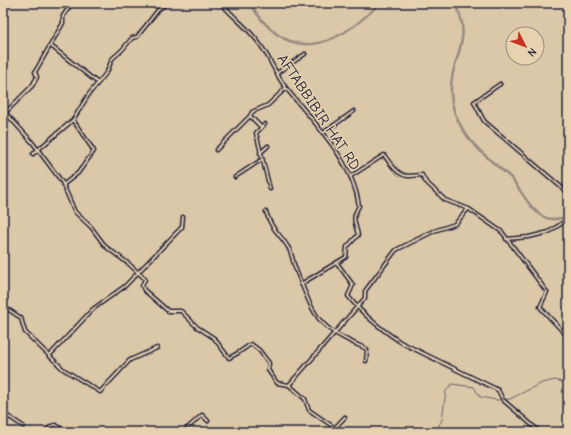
<svg xmlns="http://www.w3.org/2000/svg" width="571" height="435" font-family="'Comic Neue',sans-serif">
	<rect width="100%" height="100%" fill="#dbc8a9"/>
	<filter id="ink" filterUnits="userSpaceOnUse"><feTurbulence type="fractalNoise" baseFrequency=".025" numOctaves="2"/><feDisplacementMap in="SourceGraphic" scale="8" xChannelSelector="R" yChannelSelector="G"/><feConvolveMatrix kernelMatrix="1 2 1 2 8 2 1 2 1" color-interpolation-filters="sRGB"/></filter>
	<g filter="url(#ink)">
		<g fill="none" stroke-linecap="round" stroke-linejoin="round">
			<!-- stream -->
			<path stroke="#686064" stroke-width="1" d="M435 432 442 420 446 391 452 384 474 387 480 397 497 400 510 399 542 383 555 380 568 384"/>
			<!-- river -->
			<g stroke="#978a80" stroke-width="2.5">
				<path d="M250 3C288 67 336 48 380 3"/>
				<path d="M454 3C476 38 449 59 451 94 452 119 469 142 488 158 495 165 504 171 511 178 521 190 530 210 544 217 552 221 560 219 568 216"/>
			</g>
			<!-- street casing -->
			<g stroke="#22223b" stroke-width="5">
				<g id="street">
					<path d="M221 3C233 17 248 28 259 43 270 57 275 74 286 88 313 122 353 160 359 206 351 219 355 221 358 235L347 247 346 257 301 284"/>
					<path d="M3 31H4"/>
					<path d="M51 46 98 83"/>
					<path d="M277 73 305 54"/>
					<path d="M500 84 474 102 484 121 568 193"/>
					<path d="M3 110 32 142 62 182 75 212 91 227 106 247 129 264 145 279 142 286 144 290 168 311H181L197 327 214 338 229 358 238 353 251 344 259 350 269 363 268 370 277 383 289 385 305 399 309 410 341 432"/>
					<path d="M6 112 32 86 37 77 35 72 63 23V16L72 3"/>
					<path d="M250 116 252 112 268 105 286 88"/>
					<path d="M265 124 256 133 270 189"/>
					<path d="M323 133 354 111"/>
					<path d="M216 150 250 116 261 127"/>
					<path d="M260 153 268 146"/>
					<path d="M33 154 73 120 89 94 107 72 112 59 122 50 132 38 137 37 158 10 167 3"/>
					<path d="M351 176 384 155C390 163 397 175 408 176 413 176 417 175 422 175L425 181 445 200 469 209 502 232 547 292 540 307 568 337"/>
					<path d="M235 177 261 160"/>
					<path d="M63 185 78 173 94 151 73 120"/>
					<path d="M266 212C272 231 279 232 288 247 292 253 293 263 296 270 315 317 316 328 365 348L367 350 366 361"/>
					<path d="M506 239 529 237 549 232 568 219"/>
					<path d="M337 263 353 285 348 296C363 315 382 330 402 343L498 390 503 400 540 432"/>
					<path d="M3 306 21 318 25 332 63 369 100 392 130 360 157 348"/>
					<path d="M49 356 93 309 125 286 182 227 183 217"/>
					<path d="M568 373V374"/>
					<path d="M289 385 365 298V291L396 250 434 231 455 224 468 209"/>
					<path d="M3 413 23 426"/>
					<path d="M46 432 51 426 56 425 66 432"/>
					<path d="M183 432 202 415 208 421"/>
					<path d="M331 432 345 417"/>
				</g>
			</g>
			<!-- street -->
			<use href="#street" stroke="#e7d2b0" stroke-width="2"/>
		</g>
	</g>
	<g text-anchor="middle" dominant-baseline="central" stroke-width="3" stroke-linejoin="round" paint-order="stroke">
		<!-- street labels -->
		<g font-size="15" fill="#22223b" stroke="#e7d2b0">
			<text transform="translate(319 112) rotate(56)">AFTABBIBIR HAT RD</text>
		</g>
	</g>
	<!-- margin -->
	<rect width="571" height="435" fill="none" stroke="#e7d2b0" stroke-width="16"/>
	<rect x="8" y="8" width="555" height="419" fill="none" stroke="#22223b" stroke-width="1.5" filter="url(#ink)"/>
	<!-- north arrow -->
	<g transform="translate(525 46) rotate(132)"><circle r="19" fill="#e7d2b0" stroke="#988c81"/>
	<path d="M0-3L7 15L0 10L-7 15Z" fill="#c8321e"/>
	<text y="-6" font-size="11" font-weight="bold" text-anchor="middle" fill="#22223b">N</text>
	</g>
</svg>
